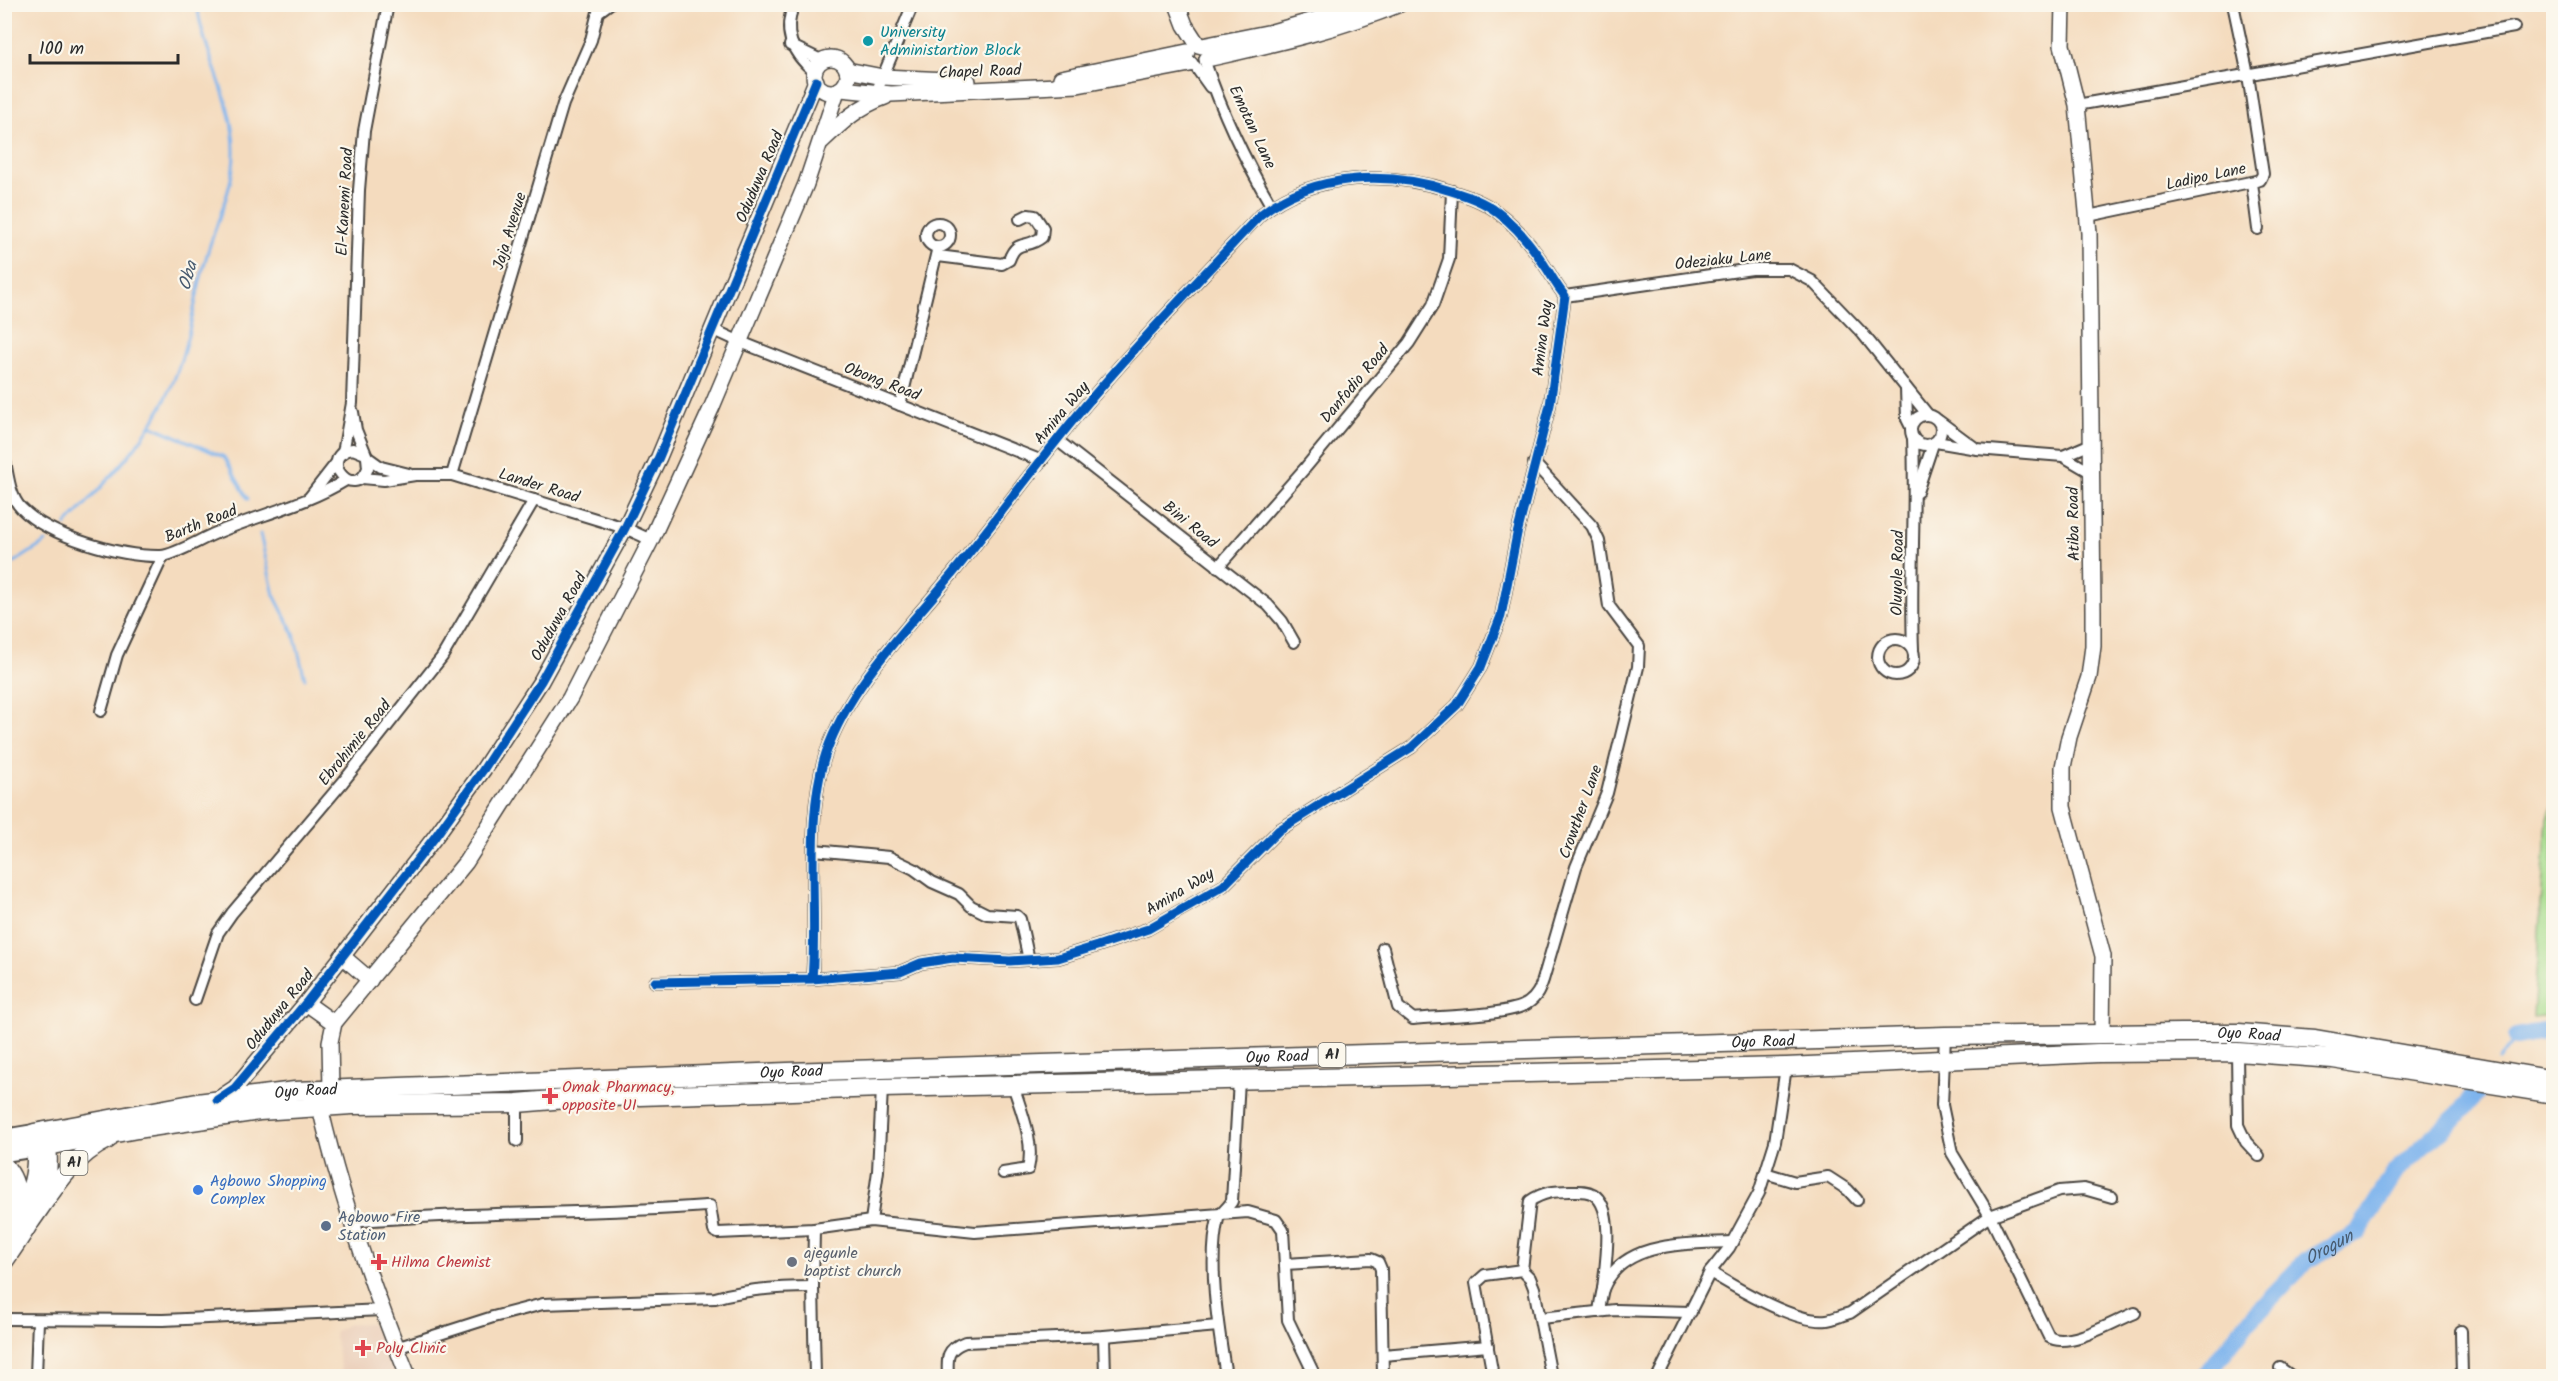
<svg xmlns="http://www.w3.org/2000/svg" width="2558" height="1381" font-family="Kalam,sans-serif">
	<rect width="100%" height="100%" fill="#fbf7ec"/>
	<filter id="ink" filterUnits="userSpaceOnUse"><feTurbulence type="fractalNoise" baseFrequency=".0167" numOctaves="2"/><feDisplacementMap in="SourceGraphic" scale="12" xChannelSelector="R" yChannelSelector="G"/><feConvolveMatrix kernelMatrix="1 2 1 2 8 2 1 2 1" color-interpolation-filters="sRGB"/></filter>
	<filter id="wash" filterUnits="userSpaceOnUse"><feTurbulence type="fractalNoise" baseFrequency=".008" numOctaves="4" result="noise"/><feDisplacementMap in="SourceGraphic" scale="24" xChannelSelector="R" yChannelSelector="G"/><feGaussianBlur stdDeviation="1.35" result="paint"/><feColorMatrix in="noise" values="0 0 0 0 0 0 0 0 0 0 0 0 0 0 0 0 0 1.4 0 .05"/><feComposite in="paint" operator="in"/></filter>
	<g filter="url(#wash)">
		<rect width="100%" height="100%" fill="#f4dbbe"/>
		<!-- built -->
		<path fill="#eacdb8" d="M369 1323 376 1328 398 1359 405 1376H342L334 1332 348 1324Z"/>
		<!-- green -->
		<path fill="#a7dd8d" stroke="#69845c" stroke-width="1.5" d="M2553 803V1015L2533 1017 2547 819Z"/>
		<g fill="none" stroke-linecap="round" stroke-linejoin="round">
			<!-- stream -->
			<g stroke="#7eb4ed" stroke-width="3">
				<path d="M150 425 224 457 248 499"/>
				<path d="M66 525C109 479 156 433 177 372 191 335 195 296 206 258 215 225 234 188 234 153 235 101 203 55 197 4"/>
				<path d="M260 534 274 595 294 634 305 679"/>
				<path d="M4 569 46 542"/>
				<path d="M2499 1060 2516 1037"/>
			</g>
			<!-- river -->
			<g stroke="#7eb4ed" stroke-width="18">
				<path d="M2516 1037 2554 1030"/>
				<path id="s1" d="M2205 1376 2245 1325 2306 1261 2358 1232 2396 1171 2459 1114 2476 1093"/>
			</g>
		</g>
	</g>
	<g filter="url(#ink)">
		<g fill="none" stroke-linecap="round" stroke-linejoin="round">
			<!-- street casing -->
			<g stroke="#494541" stroke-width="14">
				<g id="street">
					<path d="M794 4C782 33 792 54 815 72"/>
					<path d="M790 45 823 61"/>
					<path d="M1205 62C1222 112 1244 159 1271 205"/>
					<path d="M1195 66 1210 87"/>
					<path d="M876 93 913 4"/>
					<path d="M2077 105 2514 27"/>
					<path d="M2252 183 2258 229"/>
					<path d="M2088 216 2260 180 2263 174 2248 75 2233 4"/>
					<circle cx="938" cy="235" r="12"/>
					<path d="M938 256 1002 264 1009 260C1017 238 1026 250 1042 237L1043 228 1035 216 1028 215 1020 219"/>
					<path d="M1565 296 1752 269H1789L1812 281 1863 334 1928 415"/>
					<path d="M712 329 738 341 1042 461"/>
					<path d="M1906 388 1907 419 1911 427"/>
					<path d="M900 405 938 247"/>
					<path d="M353 412 356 430 367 457 368 468C354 504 315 455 353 449L363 453"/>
					<circle cx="1926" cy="430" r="15"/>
					<path d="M1939 421 1974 447"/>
					<path d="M1913 438C1916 509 1910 578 1913 649"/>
					<path d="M1057 440 1268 605 1282 621 1294 642"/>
					<path d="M1936 442 1977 449 2063 456 2091 444"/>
					<path d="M343 453 352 403 359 190 364 131 388 4"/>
					<path d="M2063 456 2092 473"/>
					<path d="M4 457C8 473 9 496 21 508 49 537 122 557 161 556 175 555 201 539 216 533 259 515 307 504 346 480"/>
					<path d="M367 457 381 467 409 474"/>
					<path d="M452 475 563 104 591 40 598 12 609 4"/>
					<path d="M362 478 384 480 415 475H452L625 528 651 540"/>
					<path d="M1917 492 1933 444"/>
					<path d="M309 498 337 462"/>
					<path d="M1218 567 1306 467 1409 343 1433 305 1449 259 1452 191"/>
					<circle cx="1896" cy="657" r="18"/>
					<path d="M101 711 117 655 163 556"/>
					<path d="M814 850 889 857 914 869 932 882 959 894 971 906 987 914 1017 916 1020 919 1029 960"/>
					<path d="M1383 948 1398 1007 1413 1019C1439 1016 1510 1016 1528 1003 1537 997 1540 989 1543 980L1576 867 1607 793 1638 667 1639 646 1609 606 1599 541 1592 526 1534 463"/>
					<path d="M655 982 812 979 900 972 921 963 953 958 1010 961 1058 958 1097 946 1148 929 1223 886 1279 830 1412 747 1457 705 1481 667 1501 616 1517 534 1550 405 1565 296C1557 287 1552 276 1545 266 1533 247 1515 225 1497 212 1483 201 1467 196 1451 191 1389 171 1313 172 1260 215 1196 283 1130 351 1070 424 1030 473 993 524 953 573 908 628 850 684 826 753 804 819 818 909 812 979"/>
					<path d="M195 1000 218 933 232 913 343 782 442 657 534 500"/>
					<path d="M1945 1036 1942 1105 1952 1153 1990 1216 2049 1337C2069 1349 2115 1321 2135 1313"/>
					<path d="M2237 1052 2238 1125 2246 1142 2259 1156"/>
					<path d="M517 1141V1103"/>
					<path d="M1003 1173 1028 1169C1035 1142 1021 1111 1013 1085"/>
					<path d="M1765 1173 1795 1182 1828 1177 1848 1190 1857 1200"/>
					<path d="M871 1221 878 1171 882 1088"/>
					<path d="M351 1222C469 1211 588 1215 706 1206H710L714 1231 718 1233 814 1229 871 1221 975 1232 1248 1212 1276 1220 1283 1230 1288 1320 1315 1376"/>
					<path d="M814 1229 813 1287 815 1376"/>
					<path d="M1285 1264 1371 1259 1378 1262 1381 1269 1383 1376"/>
					<path d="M1522 1270 1530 1201C1543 1192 1555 1191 1570 1191 1578 1191 1586 1190 1593 1194 1616 1208 1605 1267 1603 1289"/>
					<path d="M1710 1272C1736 1288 1796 1324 1827 1320 1834 1319 1842 1315 1850 1313L1990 1216 2059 1191 2084 1189 2112 1197"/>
					<path d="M1599 1312C1600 1305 1601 1296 1603 1289 1623 1240 1688 1244 1732 1242"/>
					<path d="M1541 1318 1615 1310 1691 1312"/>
					<path d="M4 1319 163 1320 382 1310"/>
					<path d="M2461 1331 2462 1376"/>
					<path d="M1104 1336 1105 1376"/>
					<path d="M396 1348 493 1317 543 1304 715 1298C747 1289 779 1287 813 1287"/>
					<path d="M1383 1355 1488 1346"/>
					<path d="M2280 1368 2291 1376"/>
					<path d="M36 1376 38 1320"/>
					<path d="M948 1376C947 1358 946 1349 965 1342L1104 1336 1218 1326"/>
					<path d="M1226 1376C1219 1332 1207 1263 1218 1219 1220 1213 1229 1207 1232 1201L1239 1080"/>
					<path d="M1493 1376 1476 1283 1485 1275 1522 1270 1530 1278 1534 1288 1551 1376"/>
					<path d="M1658 1376 1710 1272 1729 1248 1759 1193 1775 1142 1786 1067"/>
				</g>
			</g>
			<!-- secondary casing -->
			<g stroke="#494541" stroke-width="18">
				<g id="secondary">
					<path d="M1177 4 1185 25 1198 45"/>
					<path d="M2063 4 2062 45 2077 105 2089 233 2093 610V646L2089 677 2069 737 2063 767V807L2103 956 2102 1035"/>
					<path d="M1202 46 1272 32 1371 4"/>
					<circle cx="831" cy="75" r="17"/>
					<path d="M1207 59C1273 44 1337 30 1400 4"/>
					<path d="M847 70 883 77 968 81"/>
					<path d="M1061 78 1187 52"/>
					<path d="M841 89 891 94 1078 85 1190 64"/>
					<path d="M822 141C842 122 859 106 885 97"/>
					<path d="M342 956 370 980"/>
					<path d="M306 1003 334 1023"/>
					<path d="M331 1090 330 1042 334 1023 466 862 570 698 651 540 711 409 806 184 837 91"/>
					<path d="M217 1100 235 1088 306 1003 435 837 483 770 541 681 625 528 659 457 816 81"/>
					<path d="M320 1107C341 1199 373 1289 408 1376"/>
				</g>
			</g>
			<!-- primary casing -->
			<g stroke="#494541" stroke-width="20">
				<g id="primary">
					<path d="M4 1138 34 1133"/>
					<path d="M4 1153 37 1148"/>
				</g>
			</g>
			<!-- highway casing -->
			<g stroke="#494541" stroke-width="21">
				<g id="highway">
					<path d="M37 1148 137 1129 259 1111 352 1105 517 1103 578 1098 882 1088 1786 1067 2098 1053 2237 1052 2333 1059 2554 1094"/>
					<path d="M4 1166C18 1182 19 1198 12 1217"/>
					<path d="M30 1222C52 1191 72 1156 108 1139"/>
					<path id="s2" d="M4 1238C28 1202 42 1178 34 1133L197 1103 295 1091 787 1072 1945 1036 2181 1033H2239L2315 1039 2554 1080"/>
					<path d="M4 1261C31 1221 55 1190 46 1139"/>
				</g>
			</g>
			<!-- street -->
			<use href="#street" stroke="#fff" stroke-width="10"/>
			<!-- secondary -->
			<use href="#secondary" stroke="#fff" stroke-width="15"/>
			<!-- primary -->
			<use href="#primary" stroke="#fff" stroke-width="16"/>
			<!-- highway -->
			<use href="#highway" stroke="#fff" stroke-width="18"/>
			<!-- cycleway casing -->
			<g stroke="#fbf7ec" stroke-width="13">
				<g id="cycleway">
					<path d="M655 982 812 979 900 972 921 963 953 958 1010 961 1058 958 1097 946 1148 929 1223 886 1279 830 1412 747 1457 705 1481 667 1501 616 1517 534 1550 405 1565 296C1557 287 1552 276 1545 266 1533 247 1515 225 1497 212 1483 201 1467 196 1451 191 1389 171 1313 172 1260 215 1196 283 1130 351 1070 424 1030 473 993 524 953 573 908 628 850 684 826 753 804 819 818 909 812 979"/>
					<path d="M217 1100 235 1088 306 1003 435 837 483 770 541 681 625 528 659 457 816 81"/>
				</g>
			</g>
			<!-- cycleway -->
			<use href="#cycleway" stroke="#0057b8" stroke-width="9"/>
		</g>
	</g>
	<!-- markers -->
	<circle fill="#0f9aa8" stroke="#fbf7ec" stroke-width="2" cx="868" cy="41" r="6"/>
	<g fill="#e0444e" stroke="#fbf7ec" stroke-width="2">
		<path d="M547 1087h6v6h6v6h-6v6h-6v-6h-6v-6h6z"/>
		<path d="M376 1253h6v6h6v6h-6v6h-6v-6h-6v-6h6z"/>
		<path d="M360 1339h6v6h6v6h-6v6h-6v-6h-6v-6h6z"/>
	</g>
	<circle fill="#3f7fe0" stroke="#fbf7ec" stroke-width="2" cx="198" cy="1190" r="6"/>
	<circle fill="#5c6f8a" stroke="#fbf7ec" stroke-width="2" cx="326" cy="1226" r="6"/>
	<circle fill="#6b7280" stroke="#fbf7ec" stroke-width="2" cx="792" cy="1262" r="6"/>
	<g text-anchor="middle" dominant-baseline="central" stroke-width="4.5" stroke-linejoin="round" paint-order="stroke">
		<!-- shield labels -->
		<g fill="#fbf7ec" stroke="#696865" stroke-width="1.5">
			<rect x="1318.5" y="1043" width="27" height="24" rx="4.5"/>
			<rect x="60.5" y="1151" width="27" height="24" rx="4.5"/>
		</g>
		<g font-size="15" font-weight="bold" fill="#2b2b2b">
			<text x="1332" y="1055">A1</text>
			<text x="74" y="1163">A1</text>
		</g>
		<!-- culture labels -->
		<g font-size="16" fill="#0d838f" stroke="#fbf7ec" text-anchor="start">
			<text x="880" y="32">University<tspan x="880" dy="18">Administartion Block</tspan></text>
		</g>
		<!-- street labels -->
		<g font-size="16" fill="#2b2b2b" stroke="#fbf7ec">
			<text transform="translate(980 72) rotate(-2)">Chapel Road</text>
			<text transform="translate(1252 127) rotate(65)">Emotan Lane</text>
			<text transform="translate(760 177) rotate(-67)">Oduduwa Road</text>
			<text transform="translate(2206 177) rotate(-12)">Ladipo Lane</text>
			<text transform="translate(345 202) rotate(-87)">El-Kanemi Road</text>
			<text transform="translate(510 231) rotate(-73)">Jaja Avenue</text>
			<text transform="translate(1723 260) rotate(-6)">Odeziaku Lane</text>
			<text transform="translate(1543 338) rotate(-83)">Amina Way</text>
			<text transform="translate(882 382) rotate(21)">Obong Road</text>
			<text transform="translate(1355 384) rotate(-50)">Danfodio Road</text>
			<text transform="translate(1062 413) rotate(-50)">Amina Way</text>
			<text transform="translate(539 486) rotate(17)">Lander Road</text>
			<text transform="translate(201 524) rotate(-22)">Barth Road</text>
			<text transform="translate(2074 524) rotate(-91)">Atiba Road</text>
			<text transform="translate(1190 525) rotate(39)">Bini Road</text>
			<text transform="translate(1898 573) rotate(-89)">Oluyole Road</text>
			<text transform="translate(559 617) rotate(-61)">Oduduwa Road</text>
			<text transform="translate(355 743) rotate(-51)">Ebrohimie Road</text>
			<text transform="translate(1581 812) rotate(-70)">Crowther Lane</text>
			<text transform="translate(1180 892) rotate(-31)">Amina Way</text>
			<text transform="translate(280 1010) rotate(-51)">Oduduwa Road</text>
			<text stroke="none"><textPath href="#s2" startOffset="2332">Oyo Road</textPath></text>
			<text stroke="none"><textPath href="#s2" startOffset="1846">Oyo Road</textPath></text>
			<text stroke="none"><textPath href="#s2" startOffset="1360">Oyo Road</textPath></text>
			<text stroke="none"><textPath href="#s2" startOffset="874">Oyo Road</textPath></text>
			<text stroke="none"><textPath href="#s2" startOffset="388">Oyo Road</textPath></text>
		</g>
		<!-- health labels -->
		<g font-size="16" fill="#be3a42" stroke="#fbf7ec" text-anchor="start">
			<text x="562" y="1087">Omak Pharmacy,<tspan x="562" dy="18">opposite UI</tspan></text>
			<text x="391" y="1262">Hilma Chemist</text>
			<text x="376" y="1348">Poly Clinic</text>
		</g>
		<!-- shop labels -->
		<g font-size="16" fill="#366cbe" stroke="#fbf7ec" text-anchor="start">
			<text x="210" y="1181">Agbowo Shopping<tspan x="210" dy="18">Complex</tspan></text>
		</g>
		<!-- service labels -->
		<g font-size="16" fill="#4e5e75" stroke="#fbf7ec" text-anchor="start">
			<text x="338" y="1217">Agbowo Fire<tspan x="338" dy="18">Station</tspan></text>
		</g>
		<!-- worship labels -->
		<g font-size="16" fill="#5b616d" stroke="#fbf7ec" text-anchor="start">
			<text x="804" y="1253">ajegunle<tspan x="804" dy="18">baptist church</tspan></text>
		</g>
		<!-- water labels -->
		<g font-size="18" font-style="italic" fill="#485b6f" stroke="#fbf7ec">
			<text transform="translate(189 276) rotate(-75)">Oba</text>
			<text stroke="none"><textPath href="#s1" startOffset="180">Orogun</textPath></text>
		</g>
	</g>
	<!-- margin -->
	<rect width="2558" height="1381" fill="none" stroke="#fbf7ec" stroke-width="24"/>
	<!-- scale -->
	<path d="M30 54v9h148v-9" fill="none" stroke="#2b2b2b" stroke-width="3"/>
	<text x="39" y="54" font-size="18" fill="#2b2b2b" stroke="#fbf7ec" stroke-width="4.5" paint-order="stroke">100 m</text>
</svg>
